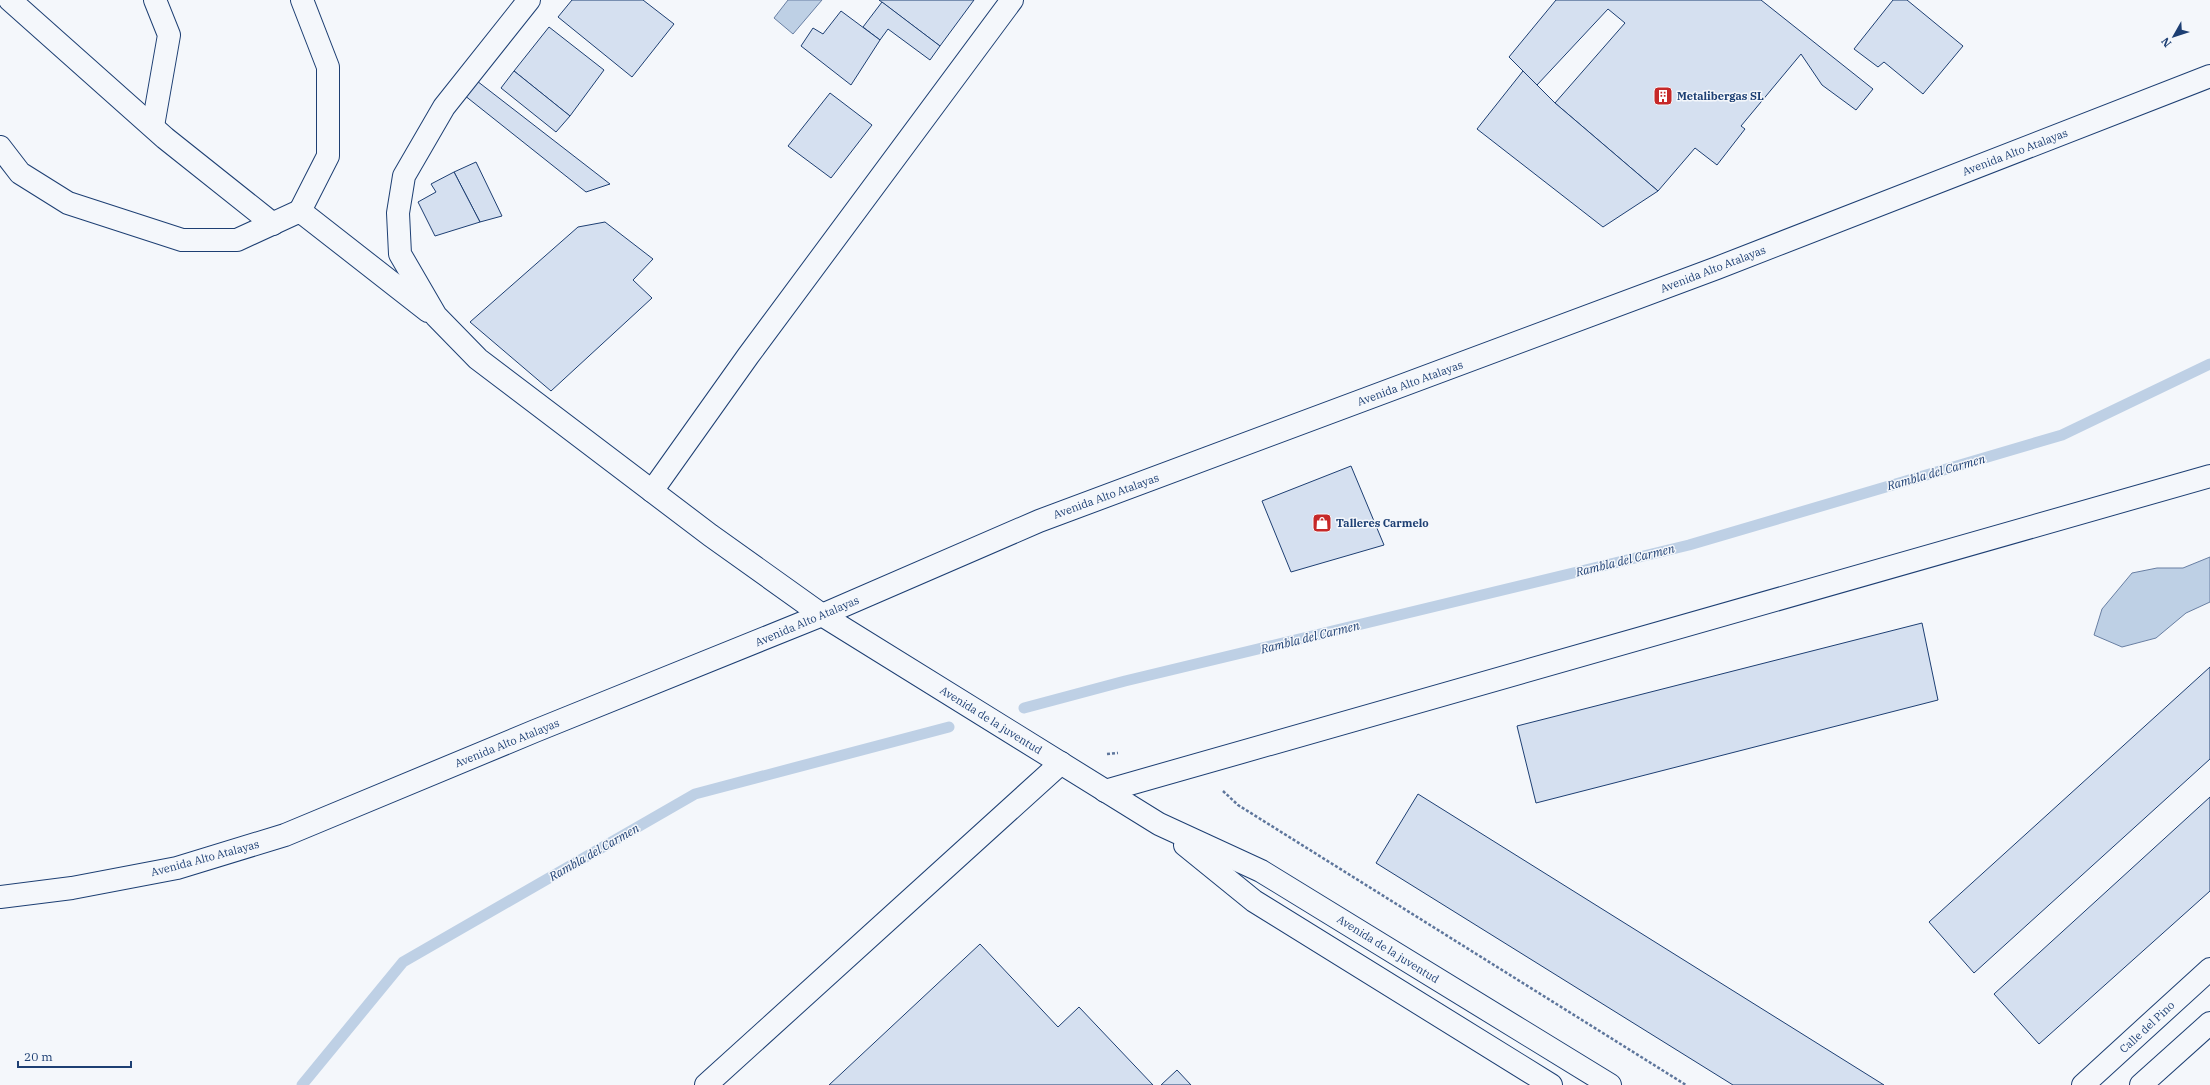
<svg xmlns="http://www.w3.org/2000/svg" width="2210" height="1085" font-family="'IBM Plex Serif',serif">
	<rect width="100%" height="100%" fill="#f4f7fb"/>
	<!-- water -->
	<g fill="#bed0e5" stroke="#687fa3">
		<path d="M788 0H822L793 34 774 18Z"/>
		<path d="M2210 557V602L2186 613 2156 638 2122 647 2094 635 2102 609 2132 573 2157 568H2183Z"/>
	</g>
	<g fill="none" stroke-linecap="round" stroke-linejoin="round">
		<!-- stream -->
		<g stroke="#bed0e5" stroke-width="11">
			<path d="M1024 708 1125 681 1689 545 2062 435 2210 364"/>
			<path d="M302 1085 403 962 695 794 949 727"/>
		</g>
	</g>
	<!-- building -->
	<g fill="#d5e0f0" stroke="#1d3f73">
		<path d="M572 0H643L674 24 632 77 558 17Z"/>
		<path d="M879 0H974L940 46Z"/>
		<path d="M1556 0H1761L1873 89 1856 110 1822 85 1801 54 1741 126 1745 129 1717 165 1695 148 1658 191 1555 103 1625 23 1608 9 1537 85 1509 57Z"/>
		<path d="M1893 0H1907L1963 46 1923 94 1884 62 1878 67 1854 49Z"/>
		<path d="M882 2 940 46 930 60 888 29 880 40 863 27Z"/>
		<path d="M841 11 880 40 851 85 801 46 813 28 823 34Z"/>
		<path d="M549 27 604 70 570 116 514 71Z"/>
		<path d="M514 71 570 116 556 132 501 88Z"/>
		<path d="M1523 71 1555 103 1658 191 1603 227 1477 129Z"/>
		<path d="M477 81 610 184 586 192 464 95Z"/>
		<path d="M830 93 872 125 831 178 788 146Z"/>
		<path d="M476 162 502 216 480 222 454 172Z"/>
		<path d="M454 172 480 222 435 236 418 202 436 192 431 184Z"/>
		<path d="M605 222 653 259 633 280 652 298 551 391 470 322 578 227Z"/>
		<path d="M1351 466 1384 545 1291 572 1262 501Z"/>
		<path d="M1922 623 1938 700 1536 803 1517 726Z"/>
		<path d="M2210 667V759L1974 973 1929 922Z"/>
		<path d="M1418 794 1884 1085H1733L1376 863Z"/>
		<path d="M2210 797V891L2039 1044 1994 994Z"/>
		<path d="M980 944 1058 1027 1079 1007 1153 1085H829Z"/>
		<path d="M1177 1070 1191 1085H1161Z"/>
	</g>
	<g fill="none" stroke-linecap="round" stroke-linejoin="round">
		<!-- minor casing -->
		<g stroke="#1d3f73" stroke-width="24">
			<g id="minor">
				<path d="M10 0 165 138 273 224"/>
				<path d="M529 0 444 107 404 176 398 213 400 254 436 316 478 359 710 535 822 615 1159 824 1261 871 1610 1085"/>
				<path d="M153 126 169 35 155 0"/>
				<path d="M0 147 20 173 68 203 182 240H237L300 211 428 311"/>
				<path d="M300 211 328 156V67L302 0"/>
				<path d="M652 491 748 356 1012 0"/>
				<path d="M1105 791 2210 476"/>
				<path d="M1185 845 1254 901 1551 1085"/>
				<path d="M706 1085 1061 763"/>
				<path d="M2083 1085 2210 969"/>
				<path d="M2141 1085 2210 1023"/>
			</g>
		</g>
		<!-- secondary casing -->
		<g stroke="#1d3f73" stroke-width="24">
			<path id="secondary" d="M0 897 72 888 177 868 285 835 535 731 822 615 1039 521 1717 268 2210 76"/>
		</g>
		<!-- path -->
		<g stroke="#5e769c" stroke-width="2.5" stroke-dasharray="3 2" stroke-linecap="butt">
			<path d="M1107 754 1118 753"/>
			<path d="M1223 791 1238 805 1686 1085"/>
		</g>
		<!-- minor -->
		<use href="#minor" stroke="#f4f7fb" stroke-width="22"/>
		<!-- secondary -->
		<use href="#secondary" stroke="#f4f7fb" stroke-width="22"/>
	</g>
	<!-- icons -->
	<defs>
		<g id="building-square" transform="scale(1)"><rect x="-9" y="-9" width="18" height="18" rx="4" fill="#c62828" stroke="#f4f7fb"/><path d="M-4-6H4V6H1V3H-1V6H-4ZM-2.5-4.3h1.7v1.8h-1.7ZM.8-4.3h1.7v1.8H.8ZM-2.5-1h1.7V.8h-1.7ZM.8-1h1.7V.8H.8Z" fill="#fff"/></g>
		<g id="shop-square" transform="scale(1)"><rect x="-9" y="-9" width="18" height="18" rx="4" fill="#c62828" stroke="#f4f7fb"/><path d="M-5-2.5h2.3a2.7 3.5 0 0 1 5.4 0H5L5.5 6h-11ZM-1.5-2.5h3a1.5 2.3 0 0 0-3 0Z" fill="#fff"/></g>
	</defs>
	<g fill-rule="evenodd">
		<use href="#building-square" x="1663" y="96"/>
		<use href="#shop-square" x="1322" y="523"/>
	</g>
	<g text-anchor="middle" dominant-baseline="central" stroke-width="3" stroke-linejoin="round" paint-order="stroke">
		<!-- poi labels -->
		<g font-size="11" font-weight="bold" fill="#1d3f73" stroke="#f4f7fb" text-anchor="start">
			<text x="1677" y="96">Metalibergas SL</text>
			<text x="1336" y="523">Talleres Carmelo</text>
		</g>
		<!-- street labels -->
		<g font-size="11" fill="#1d3f73" stroke="#f4f7fb">
			<text transform="translate(2015 152) rotate(-21)">Avenida Alto Atalayas</text>
			<text transform="translate(1713 269) rotate(-21)">Avenida Alto Atalayas</text>
			<text transform="translate(1410 383) rotate(-20)">Avenida Alto Atalayas</text>
			<text transform="translate(1106 496) rotate(-20)">Avenida Alto Atalayas</text>
			<text transform="translate(807 621) rotate(-23)">Avenida Alto Atalayas</text>
			<text transform="translate(991 720) rotate(32)">Avenida de la juventud</text>
			<text transform="translate(507 743) rotate(-22)">Avenida Alto Atalayas</text>
			<text transform="translate(205 858) rotate(-15)">Avenida Alto Atalayas</text>
			<text transform="translate(1388 949) rotate(32)">Avenida de la juventud</text>
			<text transform="translate(2147 1027) rotate(-43)">Calle del Pino</text>
		</g>
		<!-- water labels -->
		<g font-size="12" font-style="italic" fill="#1d3f73" stroke="#f4f7fb">
			<text transform="translate(1936 472) rotate(-16)">Rambla del Carmen</text>
			<text transform="translate(1625 560) rotate(-14)">Rambla del Carmen</text>
			<text transform="translate(1310 637) rotate(-14)">Rambla del Carmen</text>
			<text transform="translate(594 852) rotate(-30)">Rambla del Carmen</text>
		</g>
	</g>
	<!-- north arrow -->
	<g transform="translate(2174 36) rotate(231)" stroke="#f4f7fb" stroke-width="3" paint-order="stroke">
	<path d="M0-3L7 15L0 10L-7 15Z" fill="#1d3f73"/>
	<text y="-6" font-size="11" font-weight="bold" text-anchor="middle" fill="#1d3f73">N</text>
	</g>
	<!-- scale -->
	<path d="M18 1061v6h113v-6" fill="none" stroke="#1d3f73" stroke-width="2"/>
	<text x="24" y="1061" font-size="12" fill="#1d3f73" stroke="#f4f7fb" stroke-width="3" paint-order="stroke">20 m</text>
</svg>
